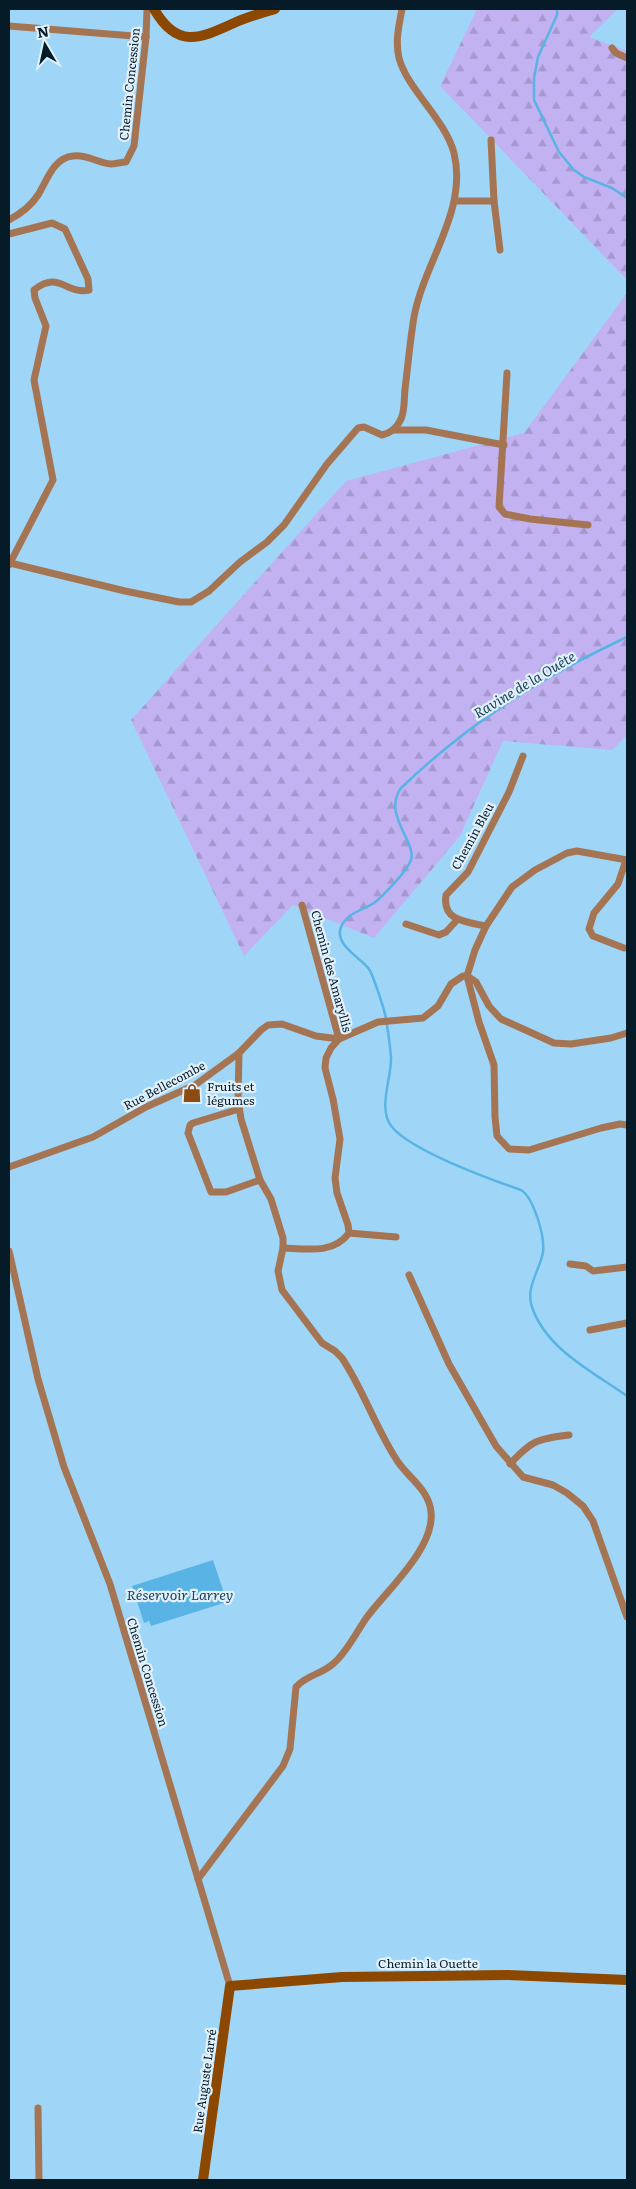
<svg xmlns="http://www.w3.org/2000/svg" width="636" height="2189" font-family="Literata,serif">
	<defs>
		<pattern id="forest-firs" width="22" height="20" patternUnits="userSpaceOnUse" patternTransform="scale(1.25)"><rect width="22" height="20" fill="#c2b2f1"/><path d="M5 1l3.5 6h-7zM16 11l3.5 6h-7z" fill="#a598cf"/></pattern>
	</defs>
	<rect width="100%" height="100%" fill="#9fd6f8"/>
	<!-- forest -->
	<g fill="url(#forest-firs)">
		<path d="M477 9H618L589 37 627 51V280L440 86Z"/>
		<path d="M627 293V735L612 750 503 741 460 836 374 938 293 905 244 956 131 720 346 481 524 433Z"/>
	</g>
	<!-- water -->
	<path fill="#59b3e5" d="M213 1560 227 1602 151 1626 149 1621 144 1623 132 1586Z"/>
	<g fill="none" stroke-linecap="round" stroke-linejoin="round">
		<!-- stream -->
		<g stroke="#59b3e5" stroke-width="2.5">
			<path d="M557 9V15L538 57 534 78V100L559 152 574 170 584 177 612 188 627 198"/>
			<path d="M627 402V412"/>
			<path d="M627 637C540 678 470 722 401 788 382 815 417 842 411 860 407 871 384 895 374 903 363 910 347 913 341 927 334 945 360 957 369 969 373 975 385 1011 386 1019 388 1031 390 1045 391 1057 392 1077 377 1110 392 1127 412 1151 489 1179 521 1190 534 1198 545 1237 543 1252 540 1270 525 1288 532 1307 546 1349 593 1372 627 1396"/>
		</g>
		<!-- street -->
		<g stroke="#a57553" stroke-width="7">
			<path d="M9 26 146 37"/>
			<path d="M612 48 616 53 627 58"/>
			<path d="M491 140 494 201 500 250"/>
			<path d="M455 201H494"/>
			<path d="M9 220C20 214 31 206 38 195 47 181 53 158 73 156 87 154 98 163 111 164 116 164 121 162 126 162L134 146 146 37 147 9"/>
			<path d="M9 234 52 223 65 229 88 279 89 290C66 295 59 270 34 290L35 298 46 326 34 380 53 480 9 565"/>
			<path d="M507 373 499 507 505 514 530 519 588 525"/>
			<path d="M393 430H426L504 445"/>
			<path d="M10 563 125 591 179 602H191L209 591 240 562 267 542 284 525 327 464 358 428 364 427 382 435C391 433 397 428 401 419 405 410 404 398 405 389 408 365 410 341 414 317 424 262 468 211 454 153 445 119 407 89 399 58 395 41 399 25 402 9"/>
			<path d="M627 860 577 851 567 853 535 870 512 887 486 926 475 950 467 976 479 1022 494 1065 495 1117 497 1136 509 1149 529 1150 601 1128 620 1124 627 1125"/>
			<path d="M406 924 439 935 446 932 457 920"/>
			<path d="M486 926C466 922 442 921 446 895L468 872 509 792 523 756"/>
			<path d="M624 948 593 936 589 929 594 913 618 884 626 860"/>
			<path d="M239 1109 193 1123 190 1125 188 1133 211 1192H226L260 1180"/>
			<path d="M9 1167 93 1137 146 1107 195 1085 239 1053 261 1030 268 1025 282 1024 316 1036 339 1039 378 1022 423 1018 438 1006 451 984 463 976H467L476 982 489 1006 501 1019 554 1043 571 1044 611 1038 627 1033"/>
			<path d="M349 1233 396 1237"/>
			<path d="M283 1248C307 1249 334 1254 349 1233L348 1225 337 1193 335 1178 340 1139 333 1099 325 1068 326 1058 331 1048 339 1039 302 905"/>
			<path d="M9 1251 38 1379 64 1467 110 1584 230 1986"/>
			<path d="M570 1264 586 1266 593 1271 627 1267"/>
			<path d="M409 1275 449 1364 496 1446 523 1477 553 1485 567 1493 583 1506 593 1521 627 1617"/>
			<path d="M590 1330 627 1323"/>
			<path d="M510 1464C532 1440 537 1439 569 1435"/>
			<path d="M198 1879 283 1766 290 1749 296 1687C306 1675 323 1674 334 1663 347 1652 357 1631 367 1617 387 1590 435 1548 431 1512 429 1490 409 1478 398 1462 376 1429 364 1391 342 1358L335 1351 322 1343 282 1290 278 1271 283 1248V1238L271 1199 260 1180 241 1119 238 1100 239 1053"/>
			<path d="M38 2108 39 2180"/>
		</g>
		<!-- secondary -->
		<g stroke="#8c4700" stroke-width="10">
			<path d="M154 9C177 49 199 39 234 23 247 17 262 13 275 9"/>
			<path d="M203 2180 230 1986 342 1977 508 1975 627 1980"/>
		</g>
	</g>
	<!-- icons -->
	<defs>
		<g id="shop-bare" transform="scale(1.5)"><path d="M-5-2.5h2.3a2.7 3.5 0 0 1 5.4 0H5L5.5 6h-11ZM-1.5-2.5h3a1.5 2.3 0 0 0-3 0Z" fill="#8b4b13" stroke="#e1f1fc" stroke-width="2.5" paint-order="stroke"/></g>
	</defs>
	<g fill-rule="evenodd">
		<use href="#shop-bare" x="192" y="1093"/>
	</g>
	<g text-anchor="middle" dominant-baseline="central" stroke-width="4.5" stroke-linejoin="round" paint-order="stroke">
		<!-- street labels -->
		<g font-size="12" fill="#051b27" stroke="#e1f1fc">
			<text transform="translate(129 84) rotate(-84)">Chemin Concession</text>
			<text transform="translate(472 836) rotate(-61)">Chemin Bleu</text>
			<text transform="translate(332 971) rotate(75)">Chemin des Amaryllis</text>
			<text transform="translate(164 1085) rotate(-28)">Rue Bellecombe</text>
			<text transform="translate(148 1672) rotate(73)">Chemin Concession</text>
			<text x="428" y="1963">Chemin la Ouette</text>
			<text transform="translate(204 2081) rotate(-82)">Rue Auguste Larré</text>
		</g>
		<!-- poi labels -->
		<g font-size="12" fill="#051b27" stroke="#e1f1fc" text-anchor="start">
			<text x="207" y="1086">Fruits et<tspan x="207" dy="14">légumes</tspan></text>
		</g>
		<!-- water labels -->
		<g font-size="14" font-style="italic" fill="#1c4257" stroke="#e1f1fc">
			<text transform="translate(524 684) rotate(-31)">Ravine de la Ouête</text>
			<text x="180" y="1594">Réservoir Larrey</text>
		</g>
	</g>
	<!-- border -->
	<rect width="636" height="2189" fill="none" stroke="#051b27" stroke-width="20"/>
	<!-- north arrow -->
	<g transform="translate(45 45) rotate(351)" stroke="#e1f1fc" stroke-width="4" paint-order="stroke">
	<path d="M0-4L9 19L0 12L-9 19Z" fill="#051b27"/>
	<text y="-8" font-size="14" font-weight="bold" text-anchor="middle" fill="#051b27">N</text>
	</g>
</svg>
